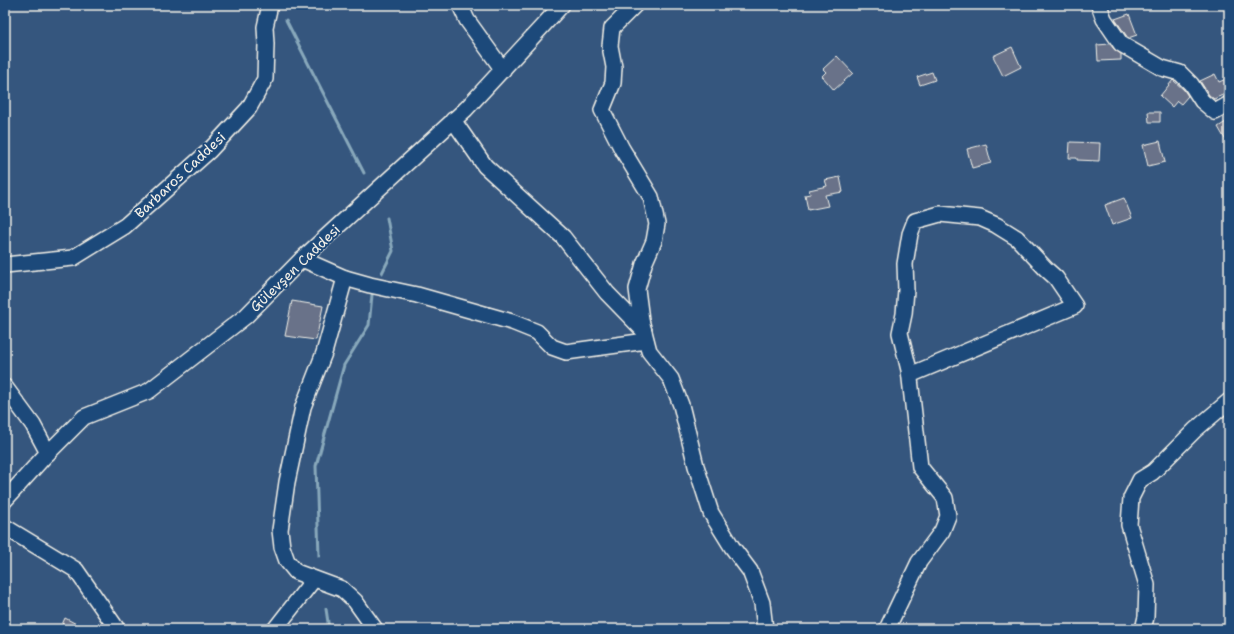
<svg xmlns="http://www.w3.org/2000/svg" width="1234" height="634" font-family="'Shantell Sans',sans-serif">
	<rect width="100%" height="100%" fill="#35567e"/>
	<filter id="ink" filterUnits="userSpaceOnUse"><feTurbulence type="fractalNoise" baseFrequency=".025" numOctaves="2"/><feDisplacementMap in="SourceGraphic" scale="8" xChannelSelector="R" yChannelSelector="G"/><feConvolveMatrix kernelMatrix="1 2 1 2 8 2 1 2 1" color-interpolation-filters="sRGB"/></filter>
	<g filter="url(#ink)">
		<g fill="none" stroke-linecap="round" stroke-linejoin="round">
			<!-- stream -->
			<g stroke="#88a8bb" stroke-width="3">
				<path d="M286 20 364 173"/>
				<path d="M382 273 393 251 387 218"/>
				<path d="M319 556 316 466 344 365 369 325 372 295"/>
				<path d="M326 609 329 629"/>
			</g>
		</g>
		<!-- building -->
		<g fill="#697289" stroke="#f4f1e8">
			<path d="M1129 14 1137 35 1128 38 1115 19Z"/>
			<path d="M1110 44 1114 49 1121 54V60L1098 61 1097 45Z"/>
			<path d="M1012 47 1021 67 1003 76 993 56Z"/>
			<path d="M837 56 853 73 834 90 822 76 826 72 823 69Z"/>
			<path d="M932 72 935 80 920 85 917 77Z"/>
			<path d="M1215 74 1219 82 1226 79 1229 84V92L1214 99 1209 95 1200 81Z"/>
			<path d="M1173 80 1184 90 1188 96 1181 104 1177 101 1172 107 1160 96Z"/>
			<path d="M1148 112H1160V122H1149Z"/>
			<path d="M1229 120V146L1218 127Z"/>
			<path d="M1160 141 1165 162 1148 166 1143 145Z"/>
			<path d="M1070 142 1100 143 1099 161 1077 160V158H1069Z"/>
			<path d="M986 144 991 163 972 168 967 149Z"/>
			<path d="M840 177 843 192 825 195 828 206 808 210 805 195 810 194 809 190 827 186 825 180Z"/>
			<path d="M1124 198 1132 218 1112 225 1105 205Z"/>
			<path d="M292 301 323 306 316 340 285 336Z"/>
			<path d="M65 618 86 629H60Z"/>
		</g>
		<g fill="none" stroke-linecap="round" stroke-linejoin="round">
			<!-- minor casing -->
			<g stroke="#f4f1e8" stroke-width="18">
				<g id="minor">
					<path d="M460 5 467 20 503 70"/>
					<path d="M635 5 612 28 610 46 614 67 613 83 602 110 622 149 651 197 657 224 654 241 644 264 637 289 641 320 649 351 671 379 681 405 696 466 711 513 732 547 750 571 762 603 765 629"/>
					<path d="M1099 5 1104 19 1121 44 1162 68 1180 73 1191 84 1202 101 1215 112 1229 104"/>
					<path d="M453 120 485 166 563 237 607 293 644 331"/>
					<path d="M302 259 345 278 370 285 417 295 512 322 537 332 552 347 566 352 646 341"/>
					<path d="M5 265 73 258 125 226 209 151 249 108 265 79 266 44 265 27 270 5"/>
					<path d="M345 278 324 353 303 407 287 482 280 530 282 547 287 561 296 572 342 589 355 601 375 629"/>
					<path d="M5 387 33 425 48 453"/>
					<path d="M5 500 43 458 84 417 149 391 246 316 302 259 466 109 562 5"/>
					<path d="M5 527 76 570 117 629"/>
					<path d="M275 629 314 579"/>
					<path d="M887 629 919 562 942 531 948 516 945 498 920 467 909 370 900 333 904 314 906 290 905 264 910 234 915 221 940 214 980 218 996 225 1017 238 1046 269 1056 278 1075 306 910 375"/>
					<path d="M1143 629 1146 617 1147 585 1129 525 1131 498 1140 480 1153 472 1195 430 1229 401"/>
				</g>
			</g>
			<!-- minor -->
			<use href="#minor" stroke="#1f4a7a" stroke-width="15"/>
		</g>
	</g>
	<g text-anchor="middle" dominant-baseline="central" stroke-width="4" stroke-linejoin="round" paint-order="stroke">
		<!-- street labels -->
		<g font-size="14" fill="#f4f1e8" stroke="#1f4a7a">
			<text transform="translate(180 175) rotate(-43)">Barbaros Caddesi</text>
			<text transform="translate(295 268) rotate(-44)">Gülevşen Caddesi</text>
		</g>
	</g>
	<!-- margin -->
	<rect width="1234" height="634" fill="none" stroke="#1f4a7a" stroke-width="20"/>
	<rect x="10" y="10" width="1214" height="614" fill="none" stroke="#f4f1e8" stroke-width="1.5" filter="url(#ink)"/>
</svg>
